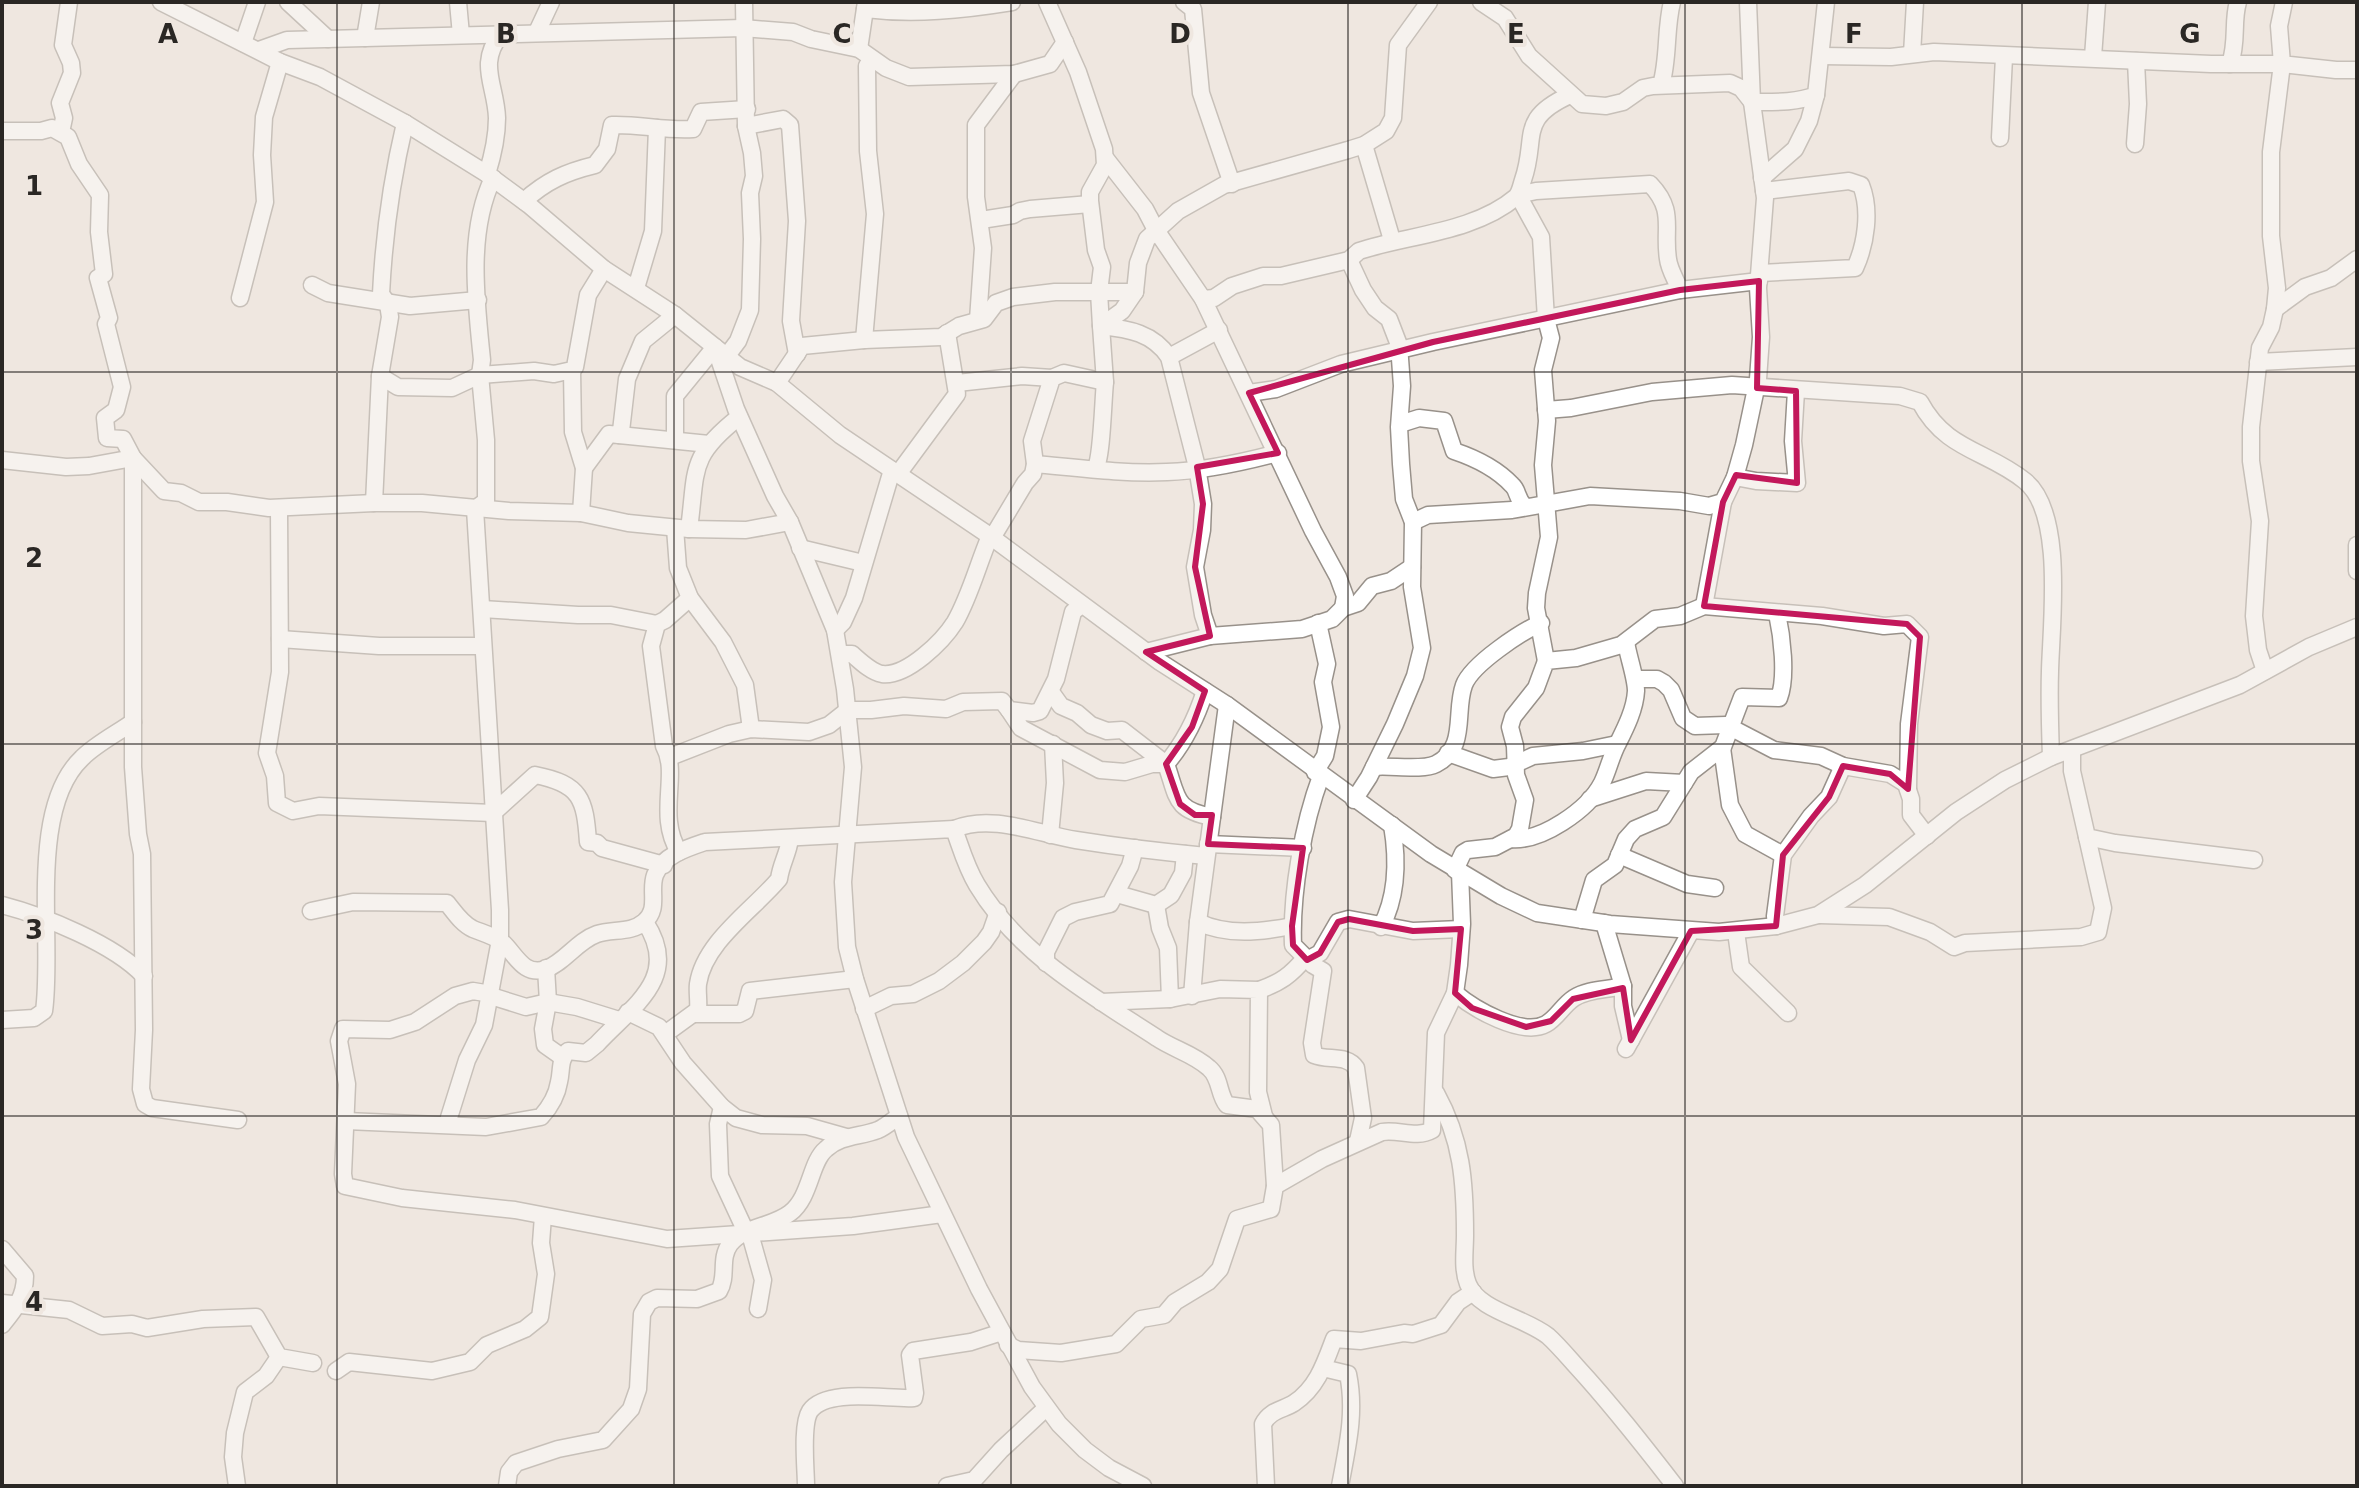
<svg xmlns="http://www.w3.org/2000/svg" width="2359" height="1488" font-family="'DejaVu Sans',sans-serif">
	<rect width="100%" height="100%" fill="#efe7e0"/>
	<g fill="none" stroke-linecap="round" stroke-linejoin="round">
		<!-- minor casing -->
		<g stroke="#98918a" stroke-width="19">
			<g id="minor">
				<path d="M161 2 280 62 320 77 405 123 487 174 529 205 604 269 675 315 740 367 777 383 840 435 990 536 1160 662 1227 705 1431 854 1501 896 1537 913 1610 924 1719 932 1776 926 1818 915 1865 885 1956 812 2005 780 2051 757 2240 685 2309 647 2357 627"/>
				<path d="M288 2 328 39"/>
				<path d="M458 2 461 35"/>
				<path d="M1047 2 1078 72 1104 149 1105 165 1090 192V201L1096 250 1102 267 1099 292 1101 326C1129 329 1153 333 1169 357L1197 467 1203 504 1202 530 1195 567 1203 615 1210 636 1146 652"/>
				<path d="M1184 2 1193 9 1201 93 1232 184"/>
				<path d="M1481 2 1505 18 1529 56 1582 104 1606 106 1623 102 1643 88 1653 86 1730 83 1741 88 1752 102C1774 102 1796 103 1816 95L1826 2"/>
				<path d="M2284 2 2279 26 2282 64 2336 70H2357"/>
				<path d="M865 9C915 15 962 10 1012 2"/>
				<path d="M537 32 551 2"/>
				<path d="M365 38 371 2"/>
				<path d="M243 43 257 2"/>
				<path d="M859 49 866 2"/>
				<path d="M259 50 287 40 743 28 793 32 811 39 859 49 886 68 909 77 1014 74 1050 64 1065 42"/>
				<path d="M1912 54 1915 2"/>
				<path d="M1822 56 1891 57 1934 52 2211 64H2282L2271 152V236L2277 288 2275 309 2271 327 2260 348 2251 427V461L2260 521 2254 616 2258 650 2265 671"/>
				<path d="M2093 57 2097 2"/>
				<path d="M2230 64C2238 41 2232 22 2238 2"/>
				<path d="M1661 85C1669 58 1665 30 1672 2"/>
				<path d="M746 126 783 119 790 125 797 221 791 321 797 354"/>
				<path d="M2 131H41L52 128 68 137 79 164 100 195 99 232 104 274 98 278 109 318 106 324 122 387 116 410 105 418 107 438 123 439 133 458 164 491 181 493 199 502H227L269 508 374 503H422L509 511 581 513 628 523 689 529 746 530 790 522"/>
				<path d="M61 132 64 118 60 103 72 73 71 63 63 45 69 2"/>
				<path d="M2000 138 2004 57"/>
				<path d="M2135 144 2138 104 2136 61"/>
				<path d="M1364 145 1392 240"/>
				<path d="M1106 159 1145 209 1156 230 1203 299 1313 531 1338 577 1345 596 1343 608"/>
				<path d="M487 174C493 155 497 138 497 118 496 85 477 64 501 34"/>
				<path d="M1762 178 1795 149 1809 121 1816 95"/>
				<path d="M524 201C546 181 566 172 595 165L607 149 612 125C639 124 666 131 693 129L701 112 747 109"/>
				<path d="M981 220 1013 215 1020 211 1030 209 1090 204"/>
				<path d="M1349 260 1363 290 1375 308 1389 319 1399 345 1402 386 1399 427 1401 464 1404 499 1413 522 1412 587 1422 648 1415 676 1395 724 1369 777 1354 800"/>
				<path d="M1760 273 1855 268C1866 244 1871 210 1861 185L1849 181 1764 191"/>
				<path d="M312 285 328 293 410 306 478 300"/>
				<path d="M636 288 653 231 657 128"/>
				<path d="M240 298 265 202 262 155 264 117 280 62"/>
				<path d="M1203 299 1214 298 1232 286 1263 276H1281L1349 260 1359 251C1408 235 1475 232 1516 197 1520 193 1521 186 1523 180 1538 137 1517 119 1570 95"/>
				<path d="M2275 309 2305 287 2331 278 2357 259"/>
				<path d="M978 320 983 248 976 197V125L1014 74"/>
				<path d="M864 340 875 214 868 151 867 66 871 60"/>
				<path d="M726 357 738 341 750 310 752 239 750 193 754 176 752 153 746 126 744 2"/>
				<path d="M1169 357 1219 330"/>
				<path d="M2258 362 2357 357"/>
				<path d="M572 370 573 432 584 468 581 513"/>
				<path d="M380 376 398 387 452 388 480 375 534 371 554 374 572 370 575 367 588 295 604 269"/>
				<path d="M777 383 802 346 864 340 941 337 959 326 984 319 996 303 1013 297 1055 292H1135"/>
				<path d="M957 383 1022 376 1052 378"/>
				<path d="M1249 393 1276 389 1341 364 1433 342 1680 290 1759 281"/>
				<path d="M1546 410 1571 408 1652 392 1732 385 1900 396 1920 402C1946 451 1987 450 2025 481 2065 513 2051 625 2050 671 2049 700 2050 729 2051 757"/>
				<path d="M1400 424 1419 418 1444 421 1454 451C1475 458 1497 469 1512 485 1519 491 1515 497 1525 507"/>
				<path d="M619 435 709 444"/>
				<path d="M675 440V396L715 347 736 409 775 496 790 522 835 630 845 689 853 767 843 882 847 947 855 979 906 1137 979 1289 1032 1387 1059 1424 1085 1450 1109 1468 1143 1486"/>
				<path d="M133 458V767L138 834 142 854 144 1030 141 1089 145 1104 152 1108 238 1120"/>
				<path d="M2 460 66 467 89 466 133 458"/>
				<path d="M1035 464C1079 468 1123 474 1167 472 1202 471 1244 462 1278 453"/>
				<path d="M584 468 609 434 619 435 621 431 627 379 643 341 675 315"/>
				<path d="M1095 469C1102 459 1103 400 1105 382"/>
				<path d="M898 474 957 394 947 333"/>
				<path d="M1735 477 1756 481 1797 483 1793 441 1796 391"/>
				<path d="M374 503 380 376 390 317 388 304 381 294C384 233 391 182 405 123"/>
				<path d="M279 509 280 672 267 753 275 776 277 803 293 811 319 806 493 813 535 775C581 784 585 799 588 842L597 843 602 848 664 865"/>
				<path d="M1413 522 1428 515 1512 510 1590 496 1680 501 1709 506 1723 502 1735 477 1744 445 1758 379 1761 337 1758 288 1765 198 1752 102 1748 2"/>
				<path d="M675 528 678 568 690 598 723 642 745 685 751 729"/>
				<path d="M689 529C697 470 688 457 739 417"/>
				<path d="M992 538 1025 483 1033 474 1035 464 1032 441 1052 378 1064 373 1105 382 1101 326 1122 311 1135 292 1138 263 1147 239 1178 211 1224 185 1348 150 1364 145 1386 131 1393 118 1398 45 1429 2"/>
				<path d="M2357 545V571"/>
				<path d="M800 548 863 563"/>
				<path d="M1704 606 1723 502"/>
				<path d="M482 609 578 615H611L657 624"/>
				<path d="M835 630 843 622 854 598 892 470"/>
				<path d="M1210 636 1302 629 1332 619 1343 608 1358 603 1372 586 1391 581 1412 567"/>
				<path d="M280 639 379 646H483"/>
				<path d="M840 654H852C860 661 871 672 882 674 907 677 943 641 955 622 970 596 978 564 990 536"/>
				<path d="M1546 661 1536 608 1537 593 1549 537 1543 465 1547 421 1543 370 1551 338 1546 319 1541 237 1518 195 1536 191 1650 184C1676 211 1663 228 1668 259 1669 269 1676 280 1680 290"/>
				<path d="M1635 679H1657L1664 683 1671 690 1683 718 1695 726 1726 725 1774 750 1821 756 1843 766 1890 774 1906 784 1911 799V815L1927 836"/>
				<path d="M1051 692 1061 706 1077 713 1091 725 1107 731 1122 730 1166 764C1185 742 1196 719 1205 691"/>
				<path d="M1009 710 1021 728 1100 770 1125 772 1152 764H1166C1178 798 1174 810 1212 817"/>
				<path d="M1722 748 1730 805 1745 834 1783 855"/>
				<path d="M2072 750V771L2087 837 2115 843 2254 860"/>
				<path d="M1448 753 1493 769 1509 767 1533 756 1583 751 1617 744"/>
				<path d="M670 757 729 734 751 729 809 732 829 725 848 710H871L904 706 946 709 963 702 1002 701 1009 710 1033 713 1040 711 1056 679 1073 612 1081 605"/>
				<path d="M1374 767C1390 765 1422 771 1436 764 1468 748 1454 712 1464 685 1472 664 1521 632 1541 623"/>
				<path d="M1315 772 1325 756 1331 727 1323 682 1327 664 1318 623"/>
				<path d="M1321 776C1303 824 1291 893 1293 945L1313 965 1323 971 1312 1043 1314 1055C1328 1061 1347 1054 1356 1068L1363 1118 1358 1141"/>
				<path d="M1590 799 1646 781 1684 783"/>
				<path d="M954 829C992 813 1038 834 1076 840 1120 847 1163 852 1206 856"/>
				<path d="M1050 835 1055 783 1053 744"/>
				<path d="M1511 839C1541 842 1588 810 1602 783 1608 771 1611 756 1618 743 1626 727 1635 709 1636 691 1636 678 1628 656 1626 642"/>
				<path d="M1208 844 1303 848"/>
				<path d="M679 852C656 815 680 774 664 746L651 646 657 624 665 620 690 598"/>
				<path d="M1619 855 1687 884 1715 888"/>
				<path d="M1455 870 1463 853 1468 850 1495 847 1516 836 1520 829 1525 800 1516 775 1515 746 1510 727 1513 717 1536 688 1546 661 1576 658 1621 645 1655 619 1680 616 1704 606 1822 616 1884 626 1907 624 1920 637 1909 724 1908 789"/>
				<path d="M1117 894 1156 905 1171 895 1183 873 1185 854"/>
				<path d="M2 905C44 916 114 944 144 976"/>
				<path d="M1156 905 1160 928 1168 948 1170 999"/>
				<path d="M311 911 353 902 447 903C455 913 462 924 473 929 483 933 494 936 502 942 515 953 523 977 546 969 565 962 577 941 597 934 612 929 632 933 644 922 660 909 649 891 655 875 662 856 687 848 705 842L954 829C961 848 966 867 977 885 1019 955 1091 995 1157 1038 1173 1049 1194 1054 1209 1068 1221 1078 1218 1094 1227 1105L1257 1109 1271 1125 1275 1186"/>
				<path d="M1820 915 1889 917 1930 932 1954 947 1965 943 2081 937 2098 932 2103 908 2087 837"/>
				<path d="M1582 920 1594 880 1615 865 1626 839 1635 829 1663 817 1691 772 1723 747 1742 697 1779 698C1787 677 1782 636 1777 613"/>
				<path d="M1198 922C1227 936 1261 932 1292 926"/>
				<path d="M1604 923 1623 986V1006L1631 1040"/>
				<path d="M1776 926 1775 916 1783 855 1811 816 1829 797 1843 766"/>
				<path d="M1381 927C1398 895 1398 860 1392 825"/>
				<path d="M1736 932 1741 967 1788 1013"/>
				<path d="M1307 960 1320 953 1338 922 1349 919 1413 931 1461 929"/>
				<path d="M1046 963V952L1063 918 1075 912 1110 904 1130 866 1135 848"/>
				<path d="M546 968 548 1002 543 1029 545 1045 562 1057"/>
				<path d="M1259 990C1280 983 1291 975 1305 958"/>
				<path d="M1455 993C1474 1009 1522 1037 1546 1024 1557 1018 1563 1005 1574 998 1588 989 1607 990 1623 986"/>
				<path d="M491 994 473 991 455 996 415 1022 390 1030 343 1029 339 1041 347 1084 343 1174 345 1186 402 1198 515 1210 667 1239 853 1226 942 1214"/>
				<path d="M491 996 526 1007 548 1002 577 1007 619 1020"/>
				<path d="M1192 996 1198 922 1227 705"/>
				<path d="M1101 1002 1170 999 1220 989 1259 990 1258 1092 1264 1116"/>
				<path d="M864 1009 891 996 913 994 939 981 963 963 984 942 991 932 998 912"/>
				<path d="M628 1012 659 1027 683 1063 722 1107 736 1118 762 1125 807 1126 846 1137"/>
				<path d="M694 1014H739L745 1011 750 991 855 979"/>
				<path d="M2 1020 34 1018 44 1011C54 941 27 810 82 758 96 744 116 734 133 722"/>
				<path d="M665 1034 698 1010C699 1001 697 992 698 984 704 942 754 909 779 879 781 864 788 854 790 839"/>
				<path d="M1626 1049 1691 931"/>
				<path d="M1436 1093C1462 1140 1465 1182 1465 1235 1465 1251 1462 1269 1468 1284 1479 1311 1524 1317 1548 1336 1558 1345 1568 1357 1577 1367 1612 1405 1643 1445 1675 1486"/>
				<path d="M722 1107 718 1124 720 1176 746 1232"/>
				<path d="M346 1121 486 1127 541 1117C550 1107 557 1095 559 1082 562 1070 559 1060 568 1051L586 1053 597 1044C632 1006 682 978 645 922"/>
				<path d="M447 1124 467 1060 484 1025 500 940V910L475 509 486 501V440L480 375 482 360C476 301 467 232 493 178"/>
				<path d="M750 1234 763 1280 758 1309"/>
				<path d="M2 1249 25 1276C25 1297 15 1309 2 1325"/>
				<path d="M2 1303 69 1310 102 1326 132 1324 147 1328 203 1319 256 1317 279 1357 313 1363"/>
				<path d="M1008 1345 1018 1350 1061 1353 1116 1344 1141 1319 1164 1315 1175 1302 1208 1282 1220 1269 1237 1219 1271 1209 1275 1186 1322 1159 1382 1132C1399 1129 1416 1139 1432 1130L1436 1033 1455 993 1459 965 1462 924 1460 872"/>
				<path d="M1323 1368 1348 1374C1356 1413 1347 1448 1340 1486"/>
				<path d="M336 1371 349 1362 432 1371 470 1362 487 1345 525 1329 540 1317 546 1274 541 1243 543 1216"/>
				<path d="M237 1486 233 1457 235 1433 245 1392 266 1376 279 1357"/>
				<path d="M507 1486 509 1472 516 1463 558 1449 603 1440 631 1409 638 1389 642 1314 649 1302 657 1298 697 1299 719 1291C728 1276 719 1259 730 1244 744 1226 772 1227 790 1213 811 1197 810 1162 826 1149 841 1135 860 1137 878 1130 885 1127 892 1121 899 1116"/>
				<path d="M806 1486C806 1469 801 1425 810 1411 827 1387 889 1400 914 1398L915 1393 910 1355 913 1351 971 1342 1002 1332"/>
				<path d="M947 1486 974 1480 1001 1450 1046 1408"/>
				<path d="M1266 1486 1263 1424C1270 1410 1283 1410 1294 1403 1317 1388 1325 1363 1334 1339L1361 1341 1404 1333 1413 1334 1441 1325 1458 1302 1473 1292"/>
			</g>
		</g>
		<!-- minor -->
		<use href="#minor" stroke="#fff" stroke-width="16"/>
	</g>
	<!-- marked area -->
	<path d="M0 0H2359V1488H0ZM1759 281 1757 388 1796 391 1797 483 1736 475 1723 502 1704 606 1907 624 1920 637 1908 789 1890 774 1843 766 1829 797 1783 855 1776 926 1691 931 1631 1040 1623 988 1573 999 1551 1021 1526 1027 1472 1008 1455 993 1461 929 1413 931 1349 919 1338 922 1320 953 1307 960 1293 945 1292 926 1303 848 1208 844 1212 815H1195L1180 804 1166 764 1192 727 1205 691 1146 652 1210 636 1195 567 1203 504 1197 467 1278 453 1249 393 1433 342 1680 290Z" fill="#efe7e0" fill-opacity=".55" fill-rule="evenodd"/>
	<path fill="none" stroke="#c2185b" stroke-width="6" stroke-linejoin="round" d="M1759 281 1757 388 1796 391 1797 483 1736 475 1723 502 1704 606 1907 624 1920 637 1908 789 1890 774 1843 766 1829 797 1783 855 1776 926 1691 931 1631 1040 1623 988 1573 999 1551 1021 1526 1027 1472 1008 1455 993 1461 929 1413 931 1349 919 1338 922 1320 953 1307 960 1293 945 1292 926 1303 848 1208 844 1212 815H1195L1180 804 1166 764 1192 727 1205 691 1146 652 1210 636 1195 567 1203 504 1197 467 1278 453 1249 393 1433 342 1680 290Z"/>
	<!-- grid -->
	<path fill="none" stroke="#2a2724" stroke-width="2" stroke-opacity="0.55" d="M337 2V1486M674 2V1486M1011 2V1486M1348 2V1486M1685 2V1486M2022 2V1486M2 372H2357M2 744H2357M2 1116H2357"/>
	<g font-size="26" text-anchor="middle" font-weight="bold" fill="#2a2724" stroke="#efe7e0" stroke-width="8" stroke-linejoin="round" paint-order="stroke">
		<text x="168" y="43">A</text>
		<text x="506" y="43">B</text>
		<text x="842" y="43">C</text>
		<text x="1180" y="43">D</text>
		<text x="1516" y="43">E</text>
		<text x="1854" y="43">F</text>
		<text x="2190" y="43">G</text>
		<text x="34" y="195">1</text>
		<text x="34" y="567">2</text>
		<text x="34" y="939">3</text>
		<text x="34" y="1311">4</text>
	</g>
	<!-- border -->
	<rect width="2359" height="1488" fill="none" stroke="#2a2724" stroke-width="8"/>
</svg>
